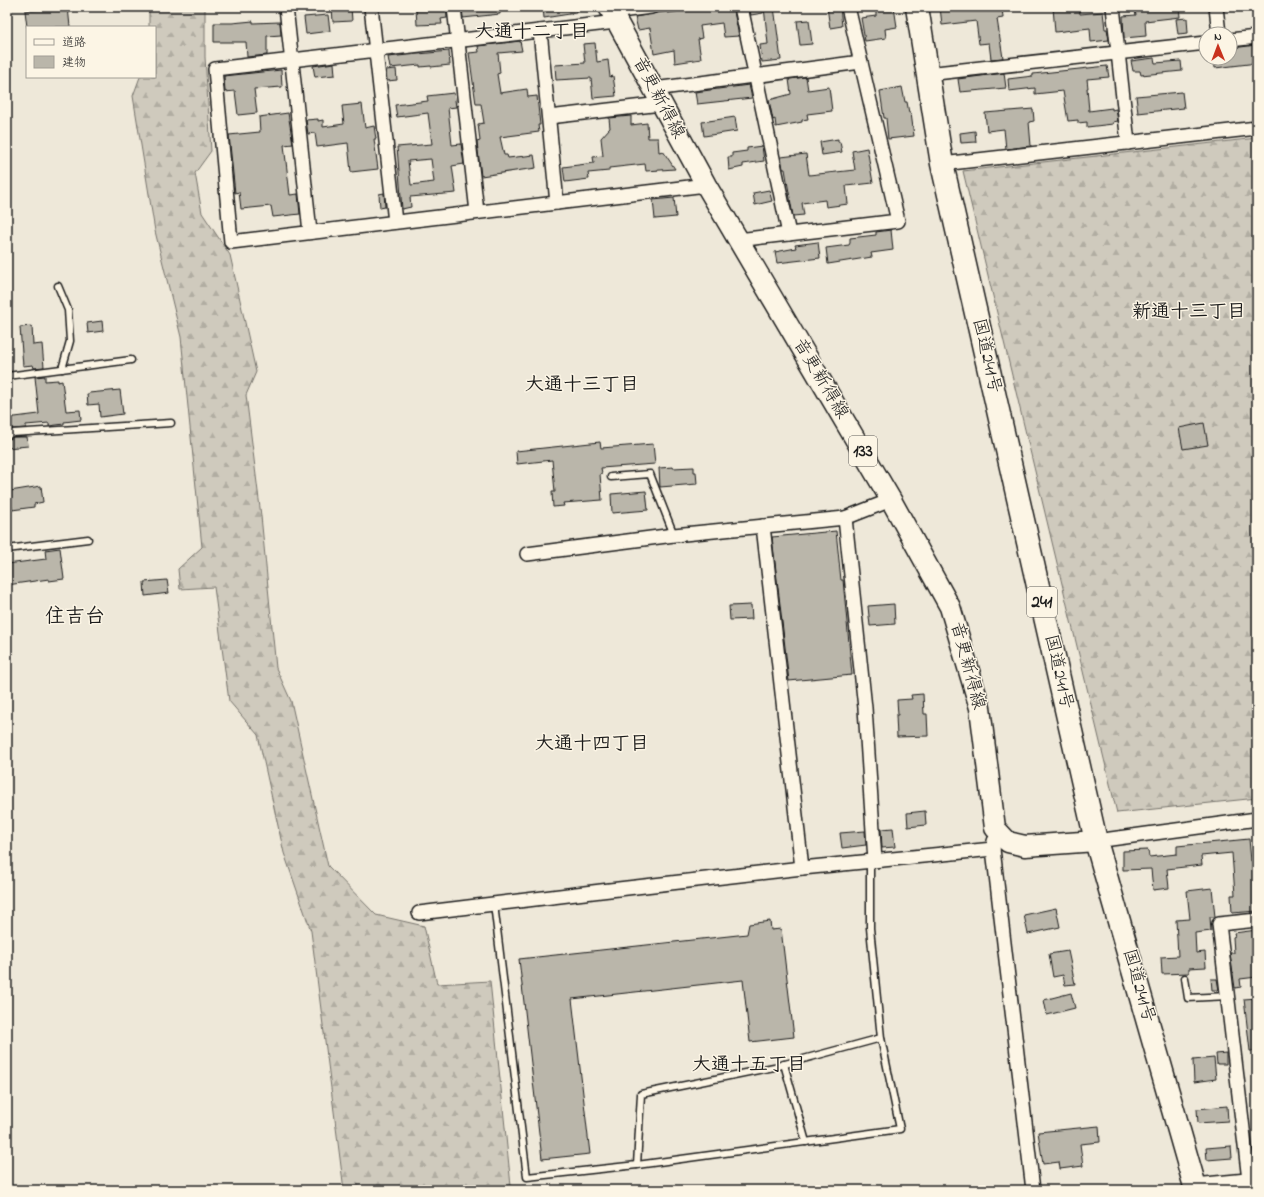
<svg xmlns="http://www.w3.org/2000/svg" width="1264" height="1197" font-family="'Indie Flower','Klee One',sans-serif">
	<defs>
		<pattern id="forest-firs" width="22" height="20" patternUnits="userSpaceOnUse"><rect width="22" height="20" fill="#cfcabd"/><path d="M5 1l3.5 6h-7zM16 11l3.5 6h-7z" fill="#b1ada2"/></pattern>
	</defs>
	<rect width="100%" height="100%" fill="#eee8d9"/>
	<filter id="ink" filterUnits="userSpaceOnUse"><feTurbulence type="fractalNoise" baseFrequency=".025" numOctaves="2"/><feDisplacementMap in="SourceGraphic" scale="8" xChannelSelector="R" yChannelSelector="G"/><feConvolveMatrix kernelMatrix="1 2 1 2 8 2 1 2 1" color-interpolation-filters="sRGB"/></filter>
	<g filter="url(#ink)">
		<!-- forest -->
		<g fill="url(#forest-firs)" stroke="#76736c">
			<path d="M149 7H205V57L211 151 195 173 202 213 230 255 256 372 246 395 261 516 276 668 291 701 328 866 376 915 424 926 437 984 490 981 511 1186 513 1190H344L311 931 284 853 258 735 229 701 214 587 180 589 178 569 202 547 181 337 155 231 133 96 140 77H155V27H149Z"/>
			<path d="M1257 138V798L1117 813 963 171Z"/>
		</g>
		<!-- building -->
		<g fill="#bab6aa" stroke="#1c1c1c" fill-rule="evenodd">
			<path d="M62 7H68L70 27H27L25 11Z"/>
			<path d="M332 7H351L352 21 333 22Z"/>
			<path d="M446 7 447 18 441 19 442 24 417 25 416 9Z"/>
			<path d="M462 7H500V14L463 18Z"/>
			<path d="M543 7H576V13L544 18Z"/>
			<path d="M707 7H733L739 36 724 37 722 23 700 26 702 38 698 39 701 59 675 63 674 50 654 54 650 28 638 30 635 17 668 11V13Z"/>
			<path d="M749 7H763V13L751 15Z"/>
			<path d="M764 7H774L781 60 762 62 760 45 768 44Z"/>
			<path d="M827 7H840L842 26 830 28Z"/>
			<path d="M884 7H894L897 27 885 29 886 38 865 41 861 18 876 16V10L884 9Z"/>
			<path d="M940 7H1002L1003 18 997 19 1003 58 991 59 989 43 979 44 976 21 942 25Z"/>
			<path d="M1053 7H1079L1080 14 1103 12 1105 29H1107L1109 40 1091 42 1090 28 1055 32Z"/>
			<path d="M1146 7H1179L1180 17 1145 21 1146 36 1124 38 1123 16 1136 15 1135 11 1147 10Z"/>
			<path d="M328 15 330 31 306 34 304 17Z"/>
			<path d="M1187 18 1188 33 1178 34 1176 19Z"/>
			<path d="M809 20 812 44 800 45 797 21Z"/>
			<path d="M253 21V23L280 22 281 35 267 36V55L247 57 246 42H214V23H232Z"/>
			<path d="M520 41 522 51 498 53 500 73 497 74 500 93 527 89 528 97 537 96 540 125H538L539 132 500 137 504 155H507L508 158 534 155 536 168 481 176 477 142 480 141 478 124 484 123 481 104H476L469 53 479 52 478 46Z"/>
			<path d="M595 43 597 62 608 60 610 77 613 76 616 96 593 98 591 78 556 80 555 65 585 63 583 44Z"/>
			<path d="M1256 45 1257 63 1215 68 1214 58H1230V50H1233V48Z"/>
			<path d="M449 51 450 65 431 67V66L420 67V65L390 68 388 57Z"/>
			<path d="M1154 58 1155 63 1181 61 1182 71 1141 75 1140 71H1133L1131 61Z"/>
			<path d="M334 63 335 75 315 77 313 66Z"/>
			<path d="M1107 66 1109 77 1087 79 1088 88H1087L1089 111 1112 108V110L1116 109 1118 121 1113 122V124L1087 127V122L1078 123V120L1068 121 1063 91 1035 94V88L1009 91 1008 79 1033 76V74Z"/>
			<path d="M396 69 397 80 387 81 386 70Z"/>
			<path d="M281 70 282 87 254 89 257 113 238 115 235 91 225 92 224 76Z"/>
			<path d="M1004 73 1006 88 960 92 958 79Z"/>
			<path d="M806 77 808 90 829 87 832 111 807 114 808 119 802 120V122L776 127 775 119 773 120 769 100 791 94 789 79Z"/>
			<path d="M749 85 752 98 697 104 695 92Z"/>
			<path d="M902 87 905 102H907L909 113H911L914 136 888 139 886 118H884L880 91Z"/>
			<path d="M1182 92 1184 108 1138 113 1136 96Z"/>
			<path d="M454 93 456 107 448 108 452 145 461 144 464 164 452 166 456 193 410 197 411 207 402 209 397 147 432 144 428 113 397 117 395 105 428 101 427 96ZM431 159 434 182 411 185 408 161Z"/>
			<path d="M362 104 365 128 374 126 376 139H374L378 169 351 172 348 143 317 147 315 133 308 134 306 120 318 119V121L323 120V127L344 124 342 106Z"/>
			<path d="M1033 109 1034 121 1029 122 1031 146 1006 149 1004 129 987 131 985 113Z"/>
			<path d="M288 113 293 144 284 145 290 195 298 194 300 214 273 217 271 206 241 209 239 192 235 193 229 135 260 132 259 117Z"/>
			<path d="M631 116V125L647 123 648 138H658L659 152 663 151 675 169 646 171 645 164 609 168V171L588 173 589 179 565 182 563 167 594 163 593 157 603 156 601 138 610 128 609 118Z"/>
			<path d="M735 117 737 131 704 136 702 122Z"/>
			<path d="M975 131 976 142 961 143 960 133Z"/>
			<path d="M838 139V142H840L842 152 822 155 820 142Z"/>
			<path d="M762 146 764 161 743 164V167L729 170 728 157H732V153L747 151V148Z"/>
			<path d="M867 148 873 183 846 186 848 204 826 207 825 200 802 203 804 215 793 216 785 169H783L781 157 806 154 809 175 855 170 852 151Z"/>
			<path d="M769 190 772 201 755 205 753 193Z"/>
			<path d="M384 193 385 207 380 208 379 194Z"/>
			<path d="M674 198 676 217 655 219 653 200Z"/>
			<path d="M891 230 893 250 871 253 872 257 828 264 826 248 849 245 850 243V238L876 235V232Z"/>
			<path d="M818 242 820 258 777 263 775 252 796 248 795 245Z"/>
			<path d="M102 321 103 331 88 333 87 323Z"/>
			<path d="M32 326 33 345 42 344 44 367 34 368 33 365 23 366 20 327Z"/>
			<path d="M45 376V381L58 380V382L62 381 66 411 80 410 81 420 64 422V424L49 426V423L26 425V428L12 429 7 431V418L39 414 35 377Z"/>
			<path d="M120 390 123 414 100 417 99 404 88 405 87 394H89V393Z"/>
			<path d="M1204 423 1208 445 1183 449 1179 428Z"/>
			<path d="M13 437H27L28 446 7 448V440Z"/>
			<path d="M600 442 601 448 653 444 655 464 601 468 602 473 600 474 602 500 563 503 564 506 553 507 552 492H555L552 460 517 464 516 451Z"/>
			<path d="M673 467V468L694 467V472H696L697 484 660 487 659 468Z"/>
			<path d="M41 486 43 502 34 504V507L12 510 10 491Z"/>
			<path d="M646 491 648 510 612 513 611 494Z"/>
			<path d="M836 531 841 580H843L852 675 789 681 772 537Z"/>
			<path d="M60 548 64 579 49 581V579L7 585V564L46 559 45 550Z"/>
			<path d="M167 580 169 593 145 596 144 582Z"/>
			<path d="M894 604 895 624 870 626 868 606Z"/>
			<path d="M751 605 752 619 730 620 729 606Z"/>
			<path d="M923 694 924 714H927L928 736 897 737 896 715H898L897 700 912 699 911 695Z"/>
			<path d="M925 811 926 825 908 827 907 813Z"/>
			<path d="M893 828 895 847 882 848 881 829Z"/>
			<path d="M865 831 866 845 842 848 840 833Z"/>
			<path d="M1249 839 1251 861H1254V866H1257V911L1232 913 1231 895H1235L1232 853 1201 856 1202 865 1167 869 1169 888 1153 890 1151 869 1123 870V851L1148 850 1149 857 1177 854V846Z"/>
			<path d="M1212 888 1215 917H1210L1211 931 1195 933 1196 953 1205 952 1206 967 1189 968V973L1162 974 1161 957 1178 956 1176 920 1190 919 1187 891Z"/>
			<path d="M1056 908 1060 927 1028 934 1024 915Z"/>
			<path d="M770 921 771 930 781 929 794 1037 750 1042 743 980 572 999 590 1154 542 1159 519 959 747 934 749 924Z"/>
			<path d="M1257 930V977L1240 979 1241 987 1235 988 1230 953H1234L1233 937 1235 936 1234 933Z"/>
			<path d="M1068 951 1075 984 1065 985 1063 975 1053 977 1049 954Z"/>
			<path d="M1211 979H1217L1219 990H1212Z"/>
			<path d="M1071 993 1075 1008 1047 1015 1044 1000Z"/>
			<path d="M1257 998V1051H1250L1244 999Z"/>
			<path d="M1226 1053V1064H1217L1216 1054Z"/>
			<path d="M1214 1058 1216 1079 1194 1082 1193 1060Z"/>
			<path d="M1227 1106 1228 1121 1198 1123 1197 1109Z"/>
			<path d="M1099 1126 1100 1142 1080 1144 1083 1166 1060 1169 1059 1162 1043 1164 1038 1132Z"/>
			<path d="M1231 1146 1232 1158 1207 1160 1206 1148Z"/>
		</g>
		<g fill="none" stroke-linecap="round" stroke-linejoin="round">
			<!-- lane casing -->
			<g stroke="#1c1c1c" stroke-width="9">
				<g id="lane">
					<path d="M58 286 68 310 70 341 62 369"/>
					<path d="M7 376 131 360"/>
					<path d="M7 436 12 433 171 423"/>
					<path d="M611 477 650 474 674 535"/>
					<path d="M7 549 88 539"/>
					<path d="M494 904 527 1177 637 1165 900 1129 881 1038 870 928V862"/>
					<path d="M1185 978 1188 998 1228 996"/>
					<path d="M784 1064 806 1142"/>
					<path d="M637 1165 641 1094 774 1067 881 1038"/>
				</g>
			</g>
			<!-- street casing -->
			<g stroke="#1c1c1c" stroke-width="16">
				<g id="street">
					<path d="M286 7 310 232"/>
					<path d="M371 7 395 222"/>
					<path d="M454 7 477 212"/>
					<path d="M741 7 789 234"/>
					<path d="M1113 7 1128 143"/>
					<path d="M1216 7 1219 34"/>
					<path d="M612 12 651 7"/>
					<path d="M616 22 215 69 231 242 706 185"/>
					<path d="M540 31 557 203"/>
					<path d="M1230 40 1257 37"/>
					<path d="M927 74 1206 43"/>
					<path d="M654 89 861 62"/>
					<path d="M549 117 661 104"/>
					<path d="M942 164 1257 128"/>
					<path d="M738 240 898 221 848 7"/>
					<path d="M845 518 865 708 875 861"/>
					<path d="M763 526 802 868"/>
					<path d="M527 554 674 535 845 518 891 500"/>
					<path d="M994 841 993 849 1033 1190"/>
					<path d="M1096 841 1257 819"/>
					<path d="M419 913 601 891 802 868 993 849"/>
					<path d="M1249 1180 1219 924 1257 920"/>
					<path d="M1195 1185 1257 1179"/>
				</g>
			</g>
			<!-- primary casing -->
			<g stroke="#1c1c1c" stroke-width="23">
				<path id="primary" d="M609 7 706 185 891 500 950 607 980 708 995 828 1008 842 1025 846 1096 841"/>
			</g>
			<!-- highway casing -->
			<g stroke="#1c1c1c" stroke-width="25">
				<path id="highway" d="M917 7 942 164 1096 841 1196 1190"/>
			</g>
			<!-- lane -->
			<use href="#lane" stroke="#fcf5e5" stroke-width="6"/>
			<!-- street -->
			<use href="#street" stroke="#fcf5e5" stroke-width="13"/>
			<!-- primary -->
			<use href="#primary" stroke="#fcf5e5" stroke-width="20"/>
			<!-- highway -->
			<use href="#highway" stroke="#fcf5e5" stroke-width="22"/>
		</g>
	</g>
	<g text-anchor="middle" dominant-baseline="central" stroke-width="3" stroke-linejoin="round" paint-order="stroke">
		<!-- shield labels -->
		<g fill="#fcf5e5" stroke="#5f5d58" stroke-width="1">
			<rect x="849" y="436" width="28" height="30" rx="3"/>
			<rect x="1027" y="587" width="30" height="30" rx="3"/>
		</g>
		<g font-size="17" font-weight="bold" fill="#1c1c1c">
			<text x="863" y="451">133</text>
			<text x="1042" y="602">241</text>
		</g>
		<!-- street labels -->
		<g font-size="18" fill="#1c1c1c" stroke="#fcf5e5">
			<text transform="translate(658 98) rotate(62)">音更新得線</text>
			<text transform="translate(986 356) rotate(77)">国道241号</text>
			<text transform="translate(820 379) rotate(59)">音更新得線</text>
			<text transform="translate(967 666) rotate(75)">音更新得線</text>
			<text transform="translate(1058 672) rotate(77)">国道241号</text>
			<text transform="translate(1138 986) rotate(74)">国道241号</text>
		</g>
		<!-- neighbourhood labels -->
		<g font-size="19" font-weight="bold" fill="#1c1c1c" stroke="#fcf5e5">
			<text x="532" y="32">大通十二丁目</text>
			<text x="1189" y="312">新通十三丁目</text>
			<text x="582" y="385">大通十三丁目</text>
			<text x="592" y="744">大通十四丁目</text>
			<text x="749" y="1065">大通十五丁目</text>
		</g>
		<!-- quarter labels -->
		<g font-size="20" font-weight="bold" fill="#1c1c1c" stroke="#fcf5e5">
			<text x="75" y="617">住吉台</text>
		</g>
	</g>
	<!-- margin -->
	<rect width="1264" height="1197" fill="none" stroke="#fcf5e5" stroke-width="24"/>
	<rect x="12" y="12" width="1240" height="1173" fill="none" stroke="#1c1c1c" stroke-width="1.5" filter="url(#ink)"/>
	<!-- legend -->
	<rect x="26" y="26" width="130" height="52" fill="#fcf5e5" stroke="#a29e95"/>
	<rect x="34" y="39" width="20" height="6" fill="#fcf5e5" stroke="#a29e95"/>
	<text x="62" y="46" font-size="12" fill="#1c1c1c">道路</text>
	<rect x="34" y="56" width="20" height="12" fill="#bab6aa" stroke="#a29e95"/>
	<text x="62" y="66" font-size="12" fill="#1c1c1c">建物</text>
	<!-- north arrow -->
	<g transform="translate(1218 46) rotate(359)"><circle r="19" fill="#fcf5e5" stroke="#a29e95"/>
	<path d="M0-3L7 15L0 10L-7 15Z" fill="#c8321e"/>
	<text y="-6" font-size="11" font-weight="bold" text-anchor="middle" fill="#1c1c1c">N</text>
	</g>
</svg>
